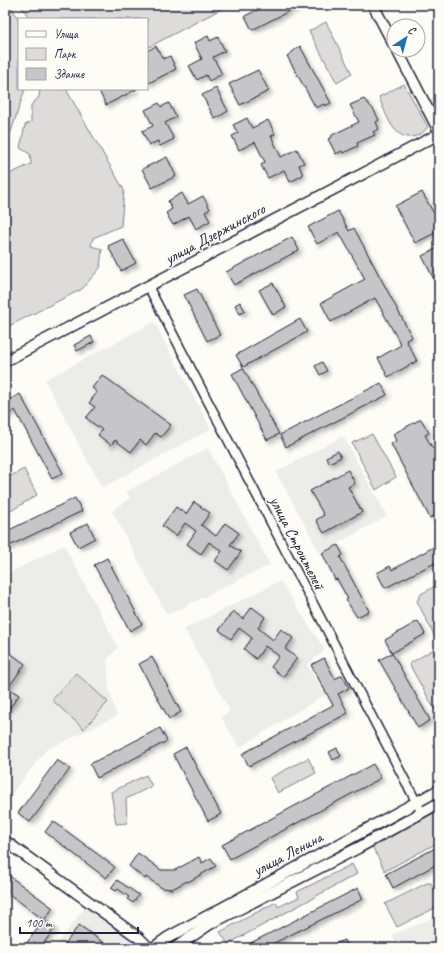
<svg xmlns="http://www.w3.org/2000/svg" width="444" height="953" font-family="Caveat,sans-serif">
	<defs>
		<filter id="shadow"><feDropShadow dx="3" dy="3" stdDeviation="2" flood-color="#0004"/></filter>
	</defs>
	<rect width="100%" height="100%" fill="#fdfcf7"/>
	<filter id="ink" filterUnits="userSpaceOnUse"><feTurbulence type="fractalNoise" baseFrequency=".025" numOctaves="2"/><feDisplacementMap in="SourceGraphic" scale="8" xChannelSelector="R" yChannelSelector="G"/><feConvolveMatrix kernelMatrix="1 2 1 2 8 2 1 2 1" color-interpolation-filters="sRGB"/></filter>
	<g filter="url(#ink)">
		<!-- built -->
		<g fill="#ecece9">
			<path d="M154 322 211 429 102 488 45 380Z"/>
			<path d="M343 436 387 516 320 553 276 472Z"/>
			<path d="M208 448 270 565 167 615 112 511 130 498 126 492Z"/>
			<path d="M64 545 118 647 107 660 109 689 117 716 46 750 6 801 5 800V575Z"/>
			<path d="M280 581 325 650 307 665 324 695 239 748 221 717 230 711 184 629Z"/>
			<path d="M89 902 126 929 132 948H54Z"/>
			<path d="M439 915V948H398L392 935Z"/>
		</g>
		<!-- green -->
		<g fill="#dddcdb" stroke="#807f8b">
			<path d="M5 5H10L19 20V89H25L5 150Z"/>
			<path d="M20 5H229L147 48V19H30Z"/>
			<path d="M326 22 352 74 337 83 309 31Z"/>
			<path d="M404 84 428 127C423 133 418 137 409 137 392 137 385 111 379 97Z"/>
			<path d="M40 89H69L67 91 124 190 121 226 93 238 91 246 102 249 100 268 82 289 5 328V176L31 164 30 154 20 148 25 125 31 122V105L39 97Z"/>
			<path d="M372 434 396 477 376 490 352 443Z"/>
			<path d="M24 469 37 495 9 512 5 504V479Z"/>
			<path d="M439 584V645L417 601 421 594Z"/>
			<path d="M439 646V703L435 710 409 664Z"/>
			<path d="M76 673 108 702 84 729 52 700Z"/>
			<path d="M308 758 316 773 278 793 270 778Z"/>
			<path d="M146 775 152 786 126 799 127 823 116 824 111 792Z"/>
			<path d="M439 810V842L385 871 372 846Z"/>
			<path d="M352 864 357 874 228 944 220 932 276 902 278 907 299 897 297 892Z"/>
			<path d="M427 883H431L439 900V906L397 927 385 904Z"/>
		</g>
		<!-- building -->
		<g fill="#c6c6c8" stroke="#22223b" filter="url(#shadow)">
			<path d="M267 5H301L252 30 245 16Z"/>
			<path d="M208 36 210 41 218 37 225 51 213 57 222 74 209 81 206 75 197 80 189 66 202 59 194 43Z"/>
			<path d="M156 46 163 59 170 56 176 69 147 84V51Z"/>
			<path d="M300 46 331 103 325 106 324 104 316 108 287 56Z"/>
			<path d="M258 70 269 91 240 105 229 84Z"/>
			<path d="M216 88 228 111 215 119 202 95Z"/>
			<path d="M98 89H137L106 105Z"/>
			<path d="M364 99 374 110 379 120 376 122 379 129 373 132 375 135 357 143 358 146 343 153 342 151 336 154 328 139 332 137V135L359 122 350 105Z"/>
			<path d="M159 103 161 107 169 103 176 117 165 123 174 139 160 146 158 141 149 145 142 131 153 126 145 110Z"/>
			<path d="M247 118 252 128 268 120 275 134 271 136 281 157 297 149 304 163 299 165 303 175 290 182 284 170 268 178 261 165 265 162 255 142 239 150 232 136 238 133 233 125Z"/>
			<path d="M167 157 176 176 152 188 142 169Z"/>
			<path d="M422 192 439 223V231L415 243 395 206Z"/>
			<path d="M182 193 188 204 203 196 210 209 205 212 210 221 196 229 189 216 173 225 166 213 172 209 168 201Z"/>
			<path d="M338 211 349 231 354 228 412 337 406 340 417 361 388 377 378 358 401 345 375 298 331 322 321 303 365 279 339 232 317 244 308 227Z"/>
			<path d="M292 237 299 250 234 285 226 272Z"/>
			<path d="M123 239 136 263 121 271 108 246Z"/>
			<path d="M439 247V289L422 256Z"/>
			<path d="M273 283 286 307 273 315 259 290Z"/>
			<path d="M197 289 220 335 207 341 184 295Z"/>
			<path d="M240 302 245 311 240 314 235 305Z"/>
			<path d="M300 319 307 332 243 367 236 355Z"/>
			<path d="M91 336 94 342 77 351 74 345Z"/>
			<path d="M322 362 327 371 320 375 315 366Z"/>
			<path d="M243 368 279 434 267 440 232 374Z"/>
			<path d="M102 375 171 425 161 437 155 433 146 445 140 440 131 452 115 440 111 445 98 435 102 430 86 418 95 407 89 403 97 392 92 388Z"/>
			<path d="M381 383 387 395 286 447 280 435Z"/>
			<path d="M20 394 63 473 52 479 15 410 5 416V402Z"/>
			<path d="M421 419 429 433 425 435 433 449 439 446V513L430 518 391 444 396 441 393 434Z"/>
			<path d="M338 451 341 457 329 463 326 457Z"/>
			<path d="M348 470 355 483 348 487 362 512 324 533 316 520 324 515 310 491Z"/>
			<path d="M75 498 82 511 5 548V532Z"/>
			<path d="M194 502 210 513 201 525 216 536 225 523 239 533 230 545 241 552 228 570 215 561 222 551 209 542 201 554 187 544 196 531 185 523 176 536 162 526 176 507 186 514Z"/>
			<path d="M88 523 95 538 78 547 70 532Z"/>
			<path d="M439 544V561L385 588 377 573 390 566 392 570Z"/>
			<path d="M338 545 343 555 340 557 369 611 357 617 346 600 348 599 337 579 335 580 332 573 322 553Z"/>
			<path d="M107 558 142 624 130 631 94 565Z"/>
			<path d="M252 607 265 617 258 628 273 640 281 629 293 638 285 649 297 658 283 677 271 667 279 656 265 646 256 659 244 649 252 638 239 628 231 639 219 630 233 611 243 619Z"/>
			<path d="M418 621 425 634 392 653 385 640Z"/>
			<path d="M10 653 25 664 8 688 19 695 5 714V659Z"/>
			<path d="M392 653 430 720 418 728 379 660Z"/>
			<path d="M152 657 181 712 169 719 139 664Z"/>
			<path d="M324 658 335 679 342 675 349 688 338 694 348 713 249 766 242 754 333 705 311 665Z"/>
			<path d="M160 728 167 741 97 778 90 764Z"/>
			<path d="M186 747 221 814 208 821 173 754Z"/>
			<path d="M337 748 341 756 333 760 329 752Z"/>
			<path d="M57 760 70 769 30 822 18 813Z"/>
			<path d="M373 764 381 778 230 859 222 845Z"/>
			<path d="M53 821 115 867 106 878 45 832Z"/>
			<path d="M439 846V863L393 888 386 874Z"/>
			<path d="M138 853 161 870H175L199 857 202 863 211 858 216 866 188 882 187 881 172 889 162 888 146 877 145 879 129 866Z"/>
			<path d="M5 873 53 908 44 920 5 891Z"/>
			<path d="M117 880 139 895 133 903 127 899 129 897 118 889 116 891 111 888Z"/>
			<path d="M358 888 363 899 264 948H241Z"/>
			<path d="M44 920 55 928 40 948H23Z"/>
			<path d="M79 925 104 943 100 948H62Z"/>
			<path d="M344 940 348 948H325Z"/>
		</g>
		<g fill="none" stroke-linecap="round" stroke-linejoin="round">
			<!-- minor casing -->
			<g stroke="#22223b" stroke-width="11">
				<path id="minor" d="M148 286 422 813"/>
			</g>
			<!-- major casing -->
			<g stroke="#22223b" stroke-width="13">
				<g id="major">
					<path d="M373 5 394 45"/>
					<path d="M397 50 439 131"/>
					<path d="M5 361 439 134"/>
					<path d="M5 841 139 938 149 948"/>
					<path d="M153 948 167 938 439 790"/>
					<path d="M175 948 210 924 358 848 439 803"/>
				</g>
			</g>
			<!-- minor -->
			<use href="#minor" stroke="#fdfcf7" stroke-width="8"/>
			<!-- major -->
			<use href="#major" stroke="#fdfcf7" stroke-width="10"/>
		</g>
	</g>
	<g text-anchor="middle" dominant-baseline="central" stroke-width="3" stroke-linejoin="round" paint-order="stroke">
		<!-- street labels -->
		<g font-size="16" fill="#22223b" stroke="#fdfcf7">
			<text transform="translate(215 234) rotate(-28)">улица Дзержинского</text>
			<text transform="translate(297 543) rotate(63)">улица Строителей</text>
			<text transform="translate(288 854) rotate(-28)">улица Ленина</text>
		</g>
	</g>
	<!-- margin -->
	<rect width="444" height="953" fill="none" stroke="#fdfcf7" stroke-width="20"/>
	<rect x="10" y="10" width="424" height="933" fill="none" stroke="#22223b" stroke-width="1.5" filter="url(#ink)"/>
	<!-- legend -->
	<rect x="18" y="18" width="130" height="72" fill="#fdfcf7" stroke="#a5a5ac"/>
	<rect x="26" y="31" width="20" height="6" fill="#fdfcf7" stroke="#a5a5ac"/>
	<text x="54" y="38" font-size="12" fill="#22223b">Улица</text>
	<rect x="26" y="48" width="20" height="12" fill="#dddcdb" stroke="#a5a5ac"/>
	<text x="54" y="58" font-size="12" fill="#22223b">Парк</text>
	<rect x="26" y="68" width="20" height="12" fill="#c6c6c8" stroke="#a5a5ac"/>
	<text x="54" y="78" font-size="12" fill="#22223b">Здание</text>
	<!-- north arrow -->
	<g transform="translate(406 38) rotate(36)"><circle r="19" fill="#fdfcf7" stroke="#a5a5ac"/>
	<path d="M0-3L7 15L0 10L-7 15Z" fill="#1f6fb2"/>
	<text y="-6" font-size="11" font-weight="bold" text-anchor="middle" fill="#22223b">С</text>
	</g>
	<!-- scale -->
	<path d="M20 927v6h118v-6" fill="none" stroke="#22223b" stroke-width="2"/>
	<text x="26" y="927" font-size="12" fill="#22223b" stroke="#fdfcf7" stroke-width="3" paint-order="stroke">100 m</text>
</svg>
